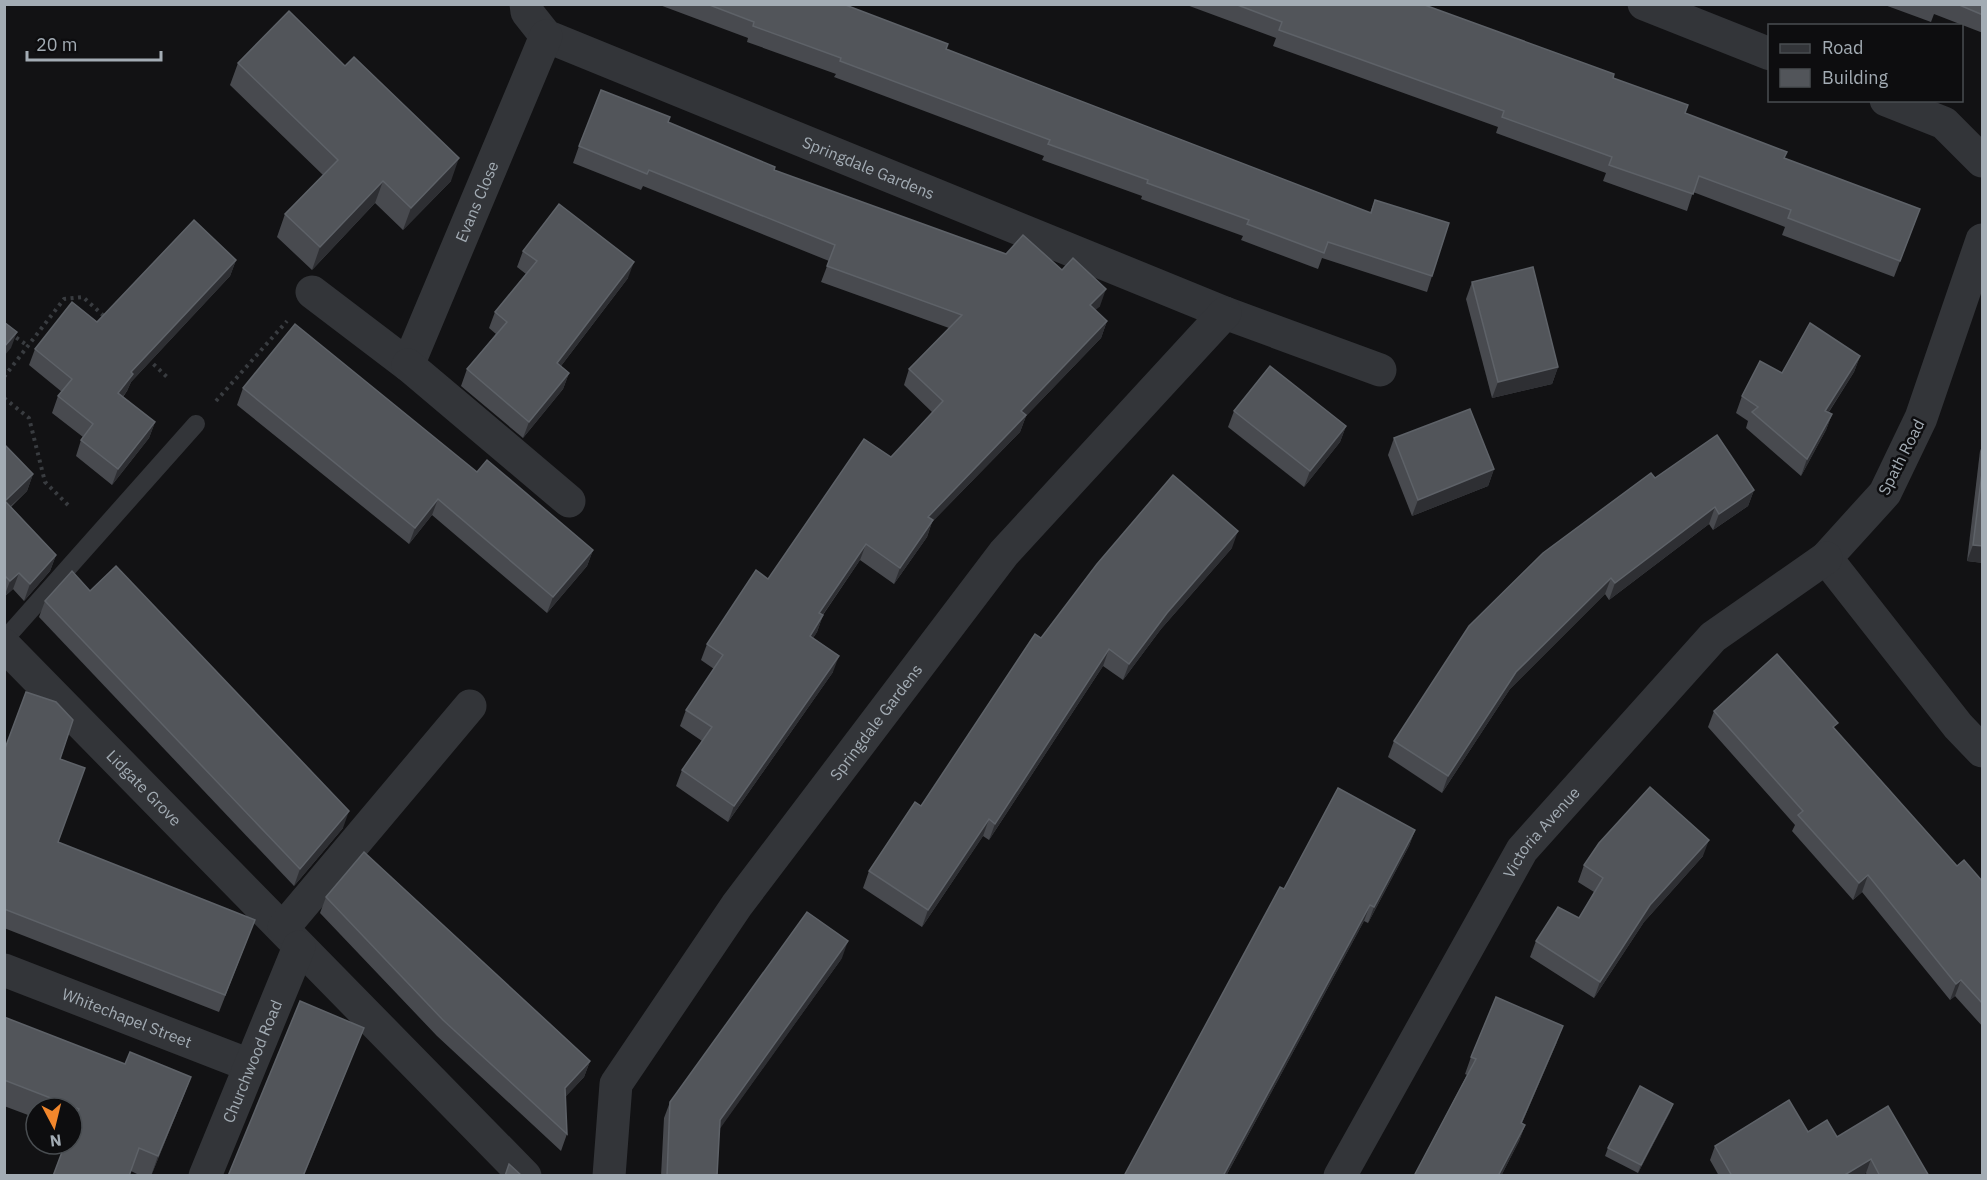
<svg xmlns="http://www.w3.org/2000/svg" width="1987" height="1180" font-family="'IBM Plex Sans',sans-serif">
	<rect width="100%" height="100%" fill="#121214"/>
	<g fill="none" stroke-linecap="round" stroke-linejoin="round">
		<!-- path -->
		<g stroke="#393c40" stroke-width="4" stroke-dasharray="3 4.5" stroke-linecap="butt">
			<path d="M4 329 28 346"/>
			<path d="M148 359 167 377"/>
			<path d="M4 377 64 299 83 297 106 318"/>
			<path d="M4 398 29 418 45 482 71 508"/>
			<path d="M216 401 287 321"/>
		</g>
		<!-- service -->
		<path stroke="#333539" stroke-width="18" d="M4 640 196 424"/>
		<!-- minor -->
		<g stroke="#333539" stroke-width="33">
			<path id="s1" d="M526 4 527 12 546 36 1225 313 1380 370"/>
			<path d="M1644 4 1770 54"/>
			<path d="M1886 100 1944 123 1982 161"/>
			<path d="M1982 240 1921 418 1885 493 1826 558 1958 726 1982 751"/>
			<path id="s2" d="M312 292 408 365 546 36"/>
			<path d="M408 365 569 501"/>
			<path id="s3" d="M4 645 525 1176"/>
			<path d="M284 927 470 706"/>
			<path id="s4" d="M4 970 249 1065"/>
			<path id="s5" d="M205 1176 299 947"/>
			<path id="s6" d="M609 1176 616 1084 737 905 1004 553 1225 313"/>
			<path id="s7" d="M1340 1176 1522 850 1713 637 1826 558"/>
		</g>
	</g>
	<!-- wall -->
	<g fill="#484a4f">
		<path d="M657 4H843L946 49 1370 213 1375 200 1432 276 1427 292 1322 258 1318 269 1241 240 1243 236 1141 199 1142 196 1042 160 1044 156 834 77 836 74 747 42 748 38Z"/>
		<path d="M1184 4H1422L1613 78 1685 113 1784 158 1920 209 1894 277 1782 235 1785 227 1693 192 1687 211 1603 181 1606 173 1496 133 1498 127 1273 46 1276 38Z"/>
		<path d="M1882 4H1983V33L1934 14 1931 22Z"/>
		<path d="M238 63 451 181 403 230 375 203 312 270 277 237 285 214 323 175 230 85Z"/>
		<path d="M668 122 774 170 1100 306 1095 310 1107 321 1101 338 1026 416 1020 432 932 522 927 537 894 584 860 560 823 615 817 632 813 638 833 672 728 822 676 786 682 770 702 741 680 726 686 710 714 669 701 660 707 644 768 579 891 457 933 413 904 385 909 369 949 328 821 282 829 261 643 186 641 190 573 163 579 146Z"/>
		<path d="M523 251 628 278 561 366 569 373 563 389 523 438 461 386 467 369 496 334 489 328 495 312 526 274 517 267Z"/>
		<path d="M236 260 230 276 131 382 127 391 123 397 155 422 149 438 112 485 76 456 81 440 83 437 52 413 58 396 62 392 29 365 35 349Z"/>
		<path d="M1472 282 1558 367 1552 384 1492 398 1466 299Z"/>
		<path d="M1860 356 1854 372 1829 412 1832 414 1826 430 1801 476 1746 428 1748 421 1736 413 1742 396 1782 373Z"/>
		<path d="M243 388 477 472 593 550 587 566 547 613 432 515 409 544 237 405Z"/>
		<path d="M1234 411 1346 426 1340 442 1304 487 1228 427Z"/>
		<path d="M1394 438 1494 469 1488 486 1412 516 1388 455Z"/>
		<path d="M4 444 33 474 27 491 11 507 56 555 50 571 24 601 13 589 4 597Z"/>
		<path d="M1983 444V563L1967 561 1980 451Z"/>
		<path d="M1655 478 1754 490 1748 506 1713 530 1709 524 1609 600 1605 594 1510 689 1442 793 1388 757 1394 741Z"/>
		<path d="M1232 548 1161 629 1123 680 1103 666 989 840 983 836 922 927 863 888 869 871 921 806 1041 638Z"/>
		<path d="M90 591 343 828 294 886 39 617 45 601Z"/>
		<path d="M1714 711 1835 729 1957 866 1983 882V1027L1955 996 1950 1000 1862 892 1853 900 1792 831 1795 825 1708 727Z"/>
		<path d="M4 751 60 759 58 842 255 920 219 1012 4 928Z"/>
		<path d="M1415 830 1409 846 1368 923 1364 921 1226 1176H1124L1284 889Z"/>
		<path d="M1703 856 1644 922 1594 998 1530 957 1536 941 1579 918 1594 892 1578 882 1584 865Z"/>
		<path d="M326 897 590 1061 584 1077 565 1097 567 1134 561 1151 437 1036 320 913Z"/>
		<path d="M842 958 719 1129 717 1176H661L664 1118 670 1102Z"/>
		<path d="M4 1017 125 1064 191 1077 182 1100 151 1176H141L131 1171 129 1176H53L72 1144V1108H36V1118L4 1106Z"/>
		<path d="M1557 1042 1522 1123 1525 1125 1519 1141 1501 1176H1414L1467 1075 1465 1074 1471 1057Z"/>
		<path d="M1673 1104 1670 1112 1638 1173 1605 1156 1608 1148Z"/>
		<path d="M1808 1132 1837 1137 1929 1176H1867L1866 1173 1861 1176H1719L1710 1160 1715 1146Z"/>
	</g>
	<!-- shaded-wall -->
	<g fill="#2e2f33">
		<path d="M459 158 451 181 403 230 411 208Z"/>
		<path d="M383 181 375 203 312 270 320 247Z"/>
		<path d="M236 260 230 276 131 382 127 391 112 410 118 393 131 372Z"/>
		<path d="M634 262 628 278 551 379 557 363Z"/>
		<path d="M1106 289 1100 306 1084 321 1090 305Z"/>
		<path d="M1107 321 1101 338 1026 416 1020 432 932 522 927 537 894 584 900 568 928 517 1021 411Z"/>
		<path d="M17 332 11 348 4 356V347Z"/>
		<path d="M1860 356 1854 372 1819 427 1825 411Z"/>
		<path d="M1558 367 1552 384 1492 398 1498 382Z"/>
		<path d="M569 373 563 389 523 438 529 422Z"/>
		<path d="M1832 414 1826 430 1801 476 1807 459Z"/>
		<path d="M155 422 149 438 112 485 118 469Z"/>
		<path d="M1346 426 1340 442 1304 487 1310 471Z"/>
		<path d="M1494 469 1488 486 1412 516 1418 500Z"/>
		<path d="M33 474 27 491 4 512 5 501Z"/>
		<path d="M1754 490 1748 506 1713 530 1719 514Z"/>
		<path d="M438 499 432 515 409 544 415 528Z"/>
		<path d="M1715 507 1709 524 1609 600 1615 583Z"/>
		<path d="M1238 531 1232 548 1161 629 1123 680 1129 664 1167 613Z"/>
		<path d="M866 544 860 560 813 629 819 613Z"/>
		<path d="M1973 545 1983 546V563L1967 561Z"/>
		<path d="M593 550 587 566 547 613 553 597Z"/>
		<path d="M56 555 50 571 24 601 30 584Z"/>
		<path d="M19 573 13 589 4 597 10 581Z"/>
		<path d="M1611 578 1605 594 1510 689 1442 793 1448 776 1516 672Z"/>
		<path d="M823 615 817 632 804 652 810 636Z"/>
		<path d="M1109 649 1103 666 989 840 995 824Z"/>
		<path d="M839 656 833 672 728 822 734 806Z"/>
		<path d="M349 811 343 828 294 886 300 869Z"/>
		<path d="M989 819 983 836 922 927 928 910Z"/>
		<path d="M1415 830 1409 846 1368 923 1374 907Z"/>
		<path d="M1709 840 1703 856 1644 922 1594 998 1600 982 1650 905Z"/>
		<path d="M1868 875 1862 892 1853 900 1859 883Z"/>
		<path d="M1370 905 1364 921 1226 1176H1223Z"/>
		<path d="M848 941 842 958 714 1137 720 1120Z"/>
		<path d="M1961 980 1955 996 1950 1000 1956 984Z"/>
		<path d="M1563 1026 1557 1042 1515 1139 1521 1123Z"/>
		<path d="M364 1028 304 1176H303Z"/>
		<path d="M590 1061 584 1077 559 1104 565 1088Z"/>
		<path d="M191 1077 182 1100 151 1176 158 1156Z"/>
		<path d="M1673 1104 1670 1112 1638 1173 1641 1165Z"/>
		<path d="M1525 1125 1519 1141 1501 1176H1498Z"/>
		<path d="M1871 1159 1866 1173 1861 1176H1843Z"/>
	</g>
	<!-- building -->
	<g fill="#52555a" stroke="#5e6268" stroke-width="1.5">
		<path d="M707 4H843L948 44 946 49 1371 213 1375 200 1449 223 1432 276 1328 242 1324 253 1247 224 1249 220 1147 183 1148 180 1048 144 1050 140 840 61 841 58 753 26 754 22Z"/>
		<path d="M1235 4H1422L1614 74 1613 78 1688 105 1685 113 1787 152 1784 158 1920 209 1900 261 1788 218 1791 210 1699 176 1693 194 1609 165 1612 157 1502 117 1504 111 1279 30 1282 22Z"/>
		<path d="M1957 4H1983V15Z"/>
		<path d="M289 11 345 66 354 57 459 158 411 208 383 181 320 247 285 214 338 160 238 63Z"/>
		<path d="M601 90 670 117 668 122 775 167 774 170 1006 254 1023 235 1062 270 1073 258 1106 289 1090 305 1107 321 1021 411 1026 415 928 517 933 520 900 568 866 544 819 613 823 615 810 636 839 656 734 806 682 770 712 727 686 710 723 655 707 644 756 570 768 579 864 439 891 457 943 401 909 369 962 315 827 266 835 245 649 170 647 174 579 146Z"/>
		<path d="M559 204 634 262 557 363 569 373 529 422 467 369 507 322 495 312 537 261 523 251Z"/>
		<path d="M194 220 236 260 131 372 133 374 118 393 155 422 118 469 81 440 93 424 58 396 72 379 35 349 72 302 97 322Z"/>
		<path d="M1533 267 1558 367 1498 382 1472 282Z"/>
		<path d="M4 322 17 332 4 347Z"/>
		<path d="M1810 323 1860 356 1825 411 1832 414 1807 459 1752 412 1758 407 1742 396 1760 361 1782 373Z"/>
		<path d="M295 324 477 472 487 460 593 550 553 597 438 499 415 528 243 388Z"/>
		<path d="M1270 366 1346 426 1310 471 1234 411Z"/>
		<path d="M1470 409 1494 469 1418 500 1394 438Z"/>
		<path d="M1717 435 1754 490 1719 514 1715 507 1615 583 1611 578 1516 672 1448 776 1394 741 1469 626 1543 553 1651 473 1655 478Z"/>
		<path d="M4 444 33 474 5 501 56 555 30 584 19 573 10 581 4 575Z"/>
		<path d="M1983 465V546L1973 545Z"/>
		<path d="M1173 475 1238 531 1167 613 1129 664 1109 649 995 824 989 819 928 910 869 871 915 802 921 806 1035 634 1041 638 1097 564Z"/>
		<path d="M116 566 349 811 300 869 45 601 72 571 90 591Z"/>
		<path d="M1777 654 1838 723 1833 727 1957 866 1964 860 1983 882V1004L1961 980 1956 984 1868 875 1859 883 1798 815 1803 811 1714 711Z"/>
		<path d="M26 692 56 702 73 720 60 759 85 768 58 842 255 920 225 995 4 909V751Z"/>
		<path d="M1650 787 1709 840 1650 905 1600 982 1536 941 1558 907 1579 918 1603 878 1584 865 1599 843Z"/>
		<path d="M1338 788 1415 830 1374 907 1370 905 1223 1176H1124L1280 887 1284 889Z"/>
		<path d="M364 852 590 1061 565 1088 567 1134 443 1020 326 897Z"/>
		<path d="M807 912 848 941 720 1120 717 1176H667L670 1102Z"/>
		<path d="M1496 997 1563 1026 1521 1123 1525 1125 1498 1176H1414L1476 1059 1471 1057Z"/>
		<path d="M300 1001 364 1028 303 1176H228Z"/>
		<path d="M4 1017 125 1064 130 1052 191 1077 158 1156 139 1148 129 1176H53L65 1144H72V1127L79 1109 4 1080Z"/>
		<path d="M1640 1086 1673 1104 1641 1165 1608 1148Z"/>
		<path d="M1789 1100 1808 1132 1827 1120 1837 1137 1888 1106 1929 1176H1880L1871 1159 1843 1176H1732L1715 1146Z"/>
		<path d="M509 1164 522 1176H505Z"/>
	</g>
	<g text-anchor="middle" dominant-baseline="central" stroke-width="5" stroke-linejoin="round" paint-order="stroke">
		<!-- street labels -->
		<g font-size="16" fill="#a3acb4" stroke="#0d0d0f">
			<text stroke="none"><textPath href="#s1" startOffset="387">Springdale Gardens</textPath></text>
			<text stroke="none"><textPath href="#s2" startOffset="298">Evans Close</textPath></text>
			<text transform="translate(1901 457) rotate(-63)">Spath Road</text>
			<text stroke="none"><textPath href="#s6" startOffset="538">Springdale Gardens</textPath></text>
			<text stroke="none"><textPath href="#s3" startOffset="200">Lidgate Grove</textPath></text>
			<text stroke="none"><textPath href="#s7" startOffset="399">Victoria Avenue</textPath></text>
			<text stroke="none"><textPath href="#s4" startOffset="132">Whitechapel Street</textPath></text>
			<text stroke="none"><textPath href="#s5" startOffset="124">Churchwood Road</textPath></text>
		</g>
	</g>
	<!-- border -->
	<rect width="1987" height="1180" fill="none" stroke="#a3acb4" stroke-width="12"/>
	<!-- legend -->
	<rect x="1768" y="24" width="195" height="78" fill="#0d0d0f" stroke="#494d51" stroke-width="1.5"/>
	<rect x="1780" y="44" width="30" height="9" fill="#333539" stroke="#494d51" stroke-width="1.5"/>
	<text x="1822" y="54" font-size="18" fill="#a3acb4">Road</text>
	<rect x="1780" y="69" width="30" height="18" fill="#52555a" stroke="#494d51" stroke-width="1.5"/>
	<text x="1822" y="84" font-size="18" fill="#a3acb4">Building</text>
	<!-- north arrow -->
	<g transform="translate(54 1126) rotate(173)"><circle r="28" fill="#0d0d0f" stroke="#494d51" stroke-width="1.5"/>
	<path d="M0-4.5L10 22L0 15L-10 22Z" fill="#f2872c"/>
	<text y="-9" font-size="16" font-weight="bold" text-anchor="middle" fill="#a3acb4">N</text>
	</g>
	<!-- scale -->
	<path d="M27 51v9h134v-9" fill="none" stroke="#a3acb4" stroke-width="3"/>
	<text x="36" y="51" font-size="18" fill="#a3acb4" stroke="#0d0d0f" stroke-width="4.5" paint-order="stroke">20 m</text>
</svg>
